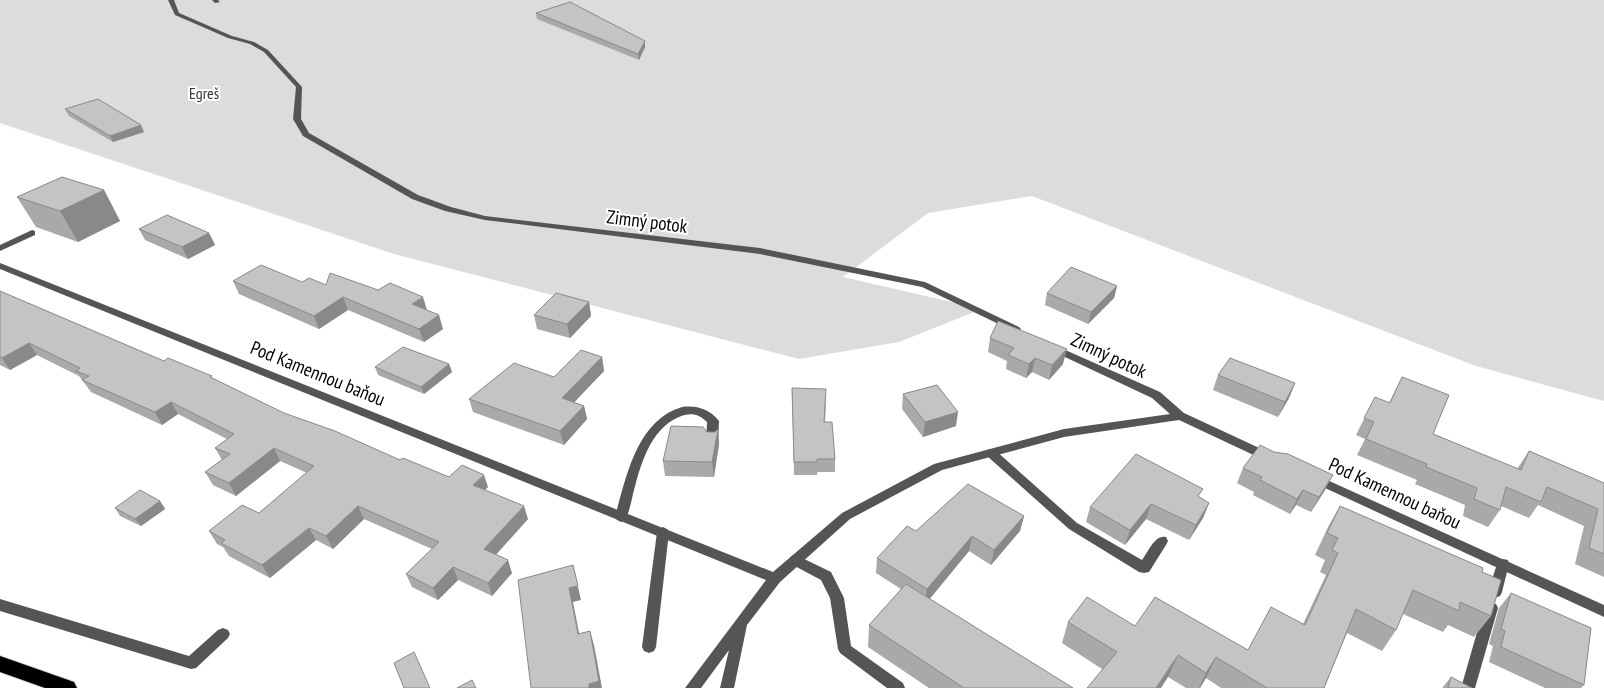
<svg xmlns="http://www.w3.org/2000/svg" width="1604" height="688" font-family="'PT Sans Narrow',sans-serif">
	<rect width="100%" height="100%" fill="#fff"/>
	<!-- green -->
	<path fill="#dcdcdc" d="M0 0H1604V401L1476 366 1032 196 928 213 843 277 982 309 899 342 799 359 394 254 0 123Z"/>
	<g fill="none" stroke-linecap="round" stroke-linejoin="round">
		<!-- primary casing -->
		<g stroke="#dbdbdb" stroke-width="2">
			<path id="primary" d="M0 656 74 682 77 688H45L0 672Z"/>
		</g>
		<!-- service -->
		<g fill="#555" fill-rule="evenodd">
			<path d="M212 0H218L220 2 215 3Z"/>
			<path d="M32 230 35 231V235L0 251V245Z"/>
			<path d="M682 407C696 405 710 409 719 421L718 442 716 445H708L706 442 707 422C699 414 690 412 679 417 650 429 640 466 633 494 631 503 629 513 625 520L621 522 617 520 615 517C626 477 637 420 682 407Z"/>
			<path d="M991 449 995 450 1077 523 1142 560C1148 552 1155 534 1166 537L1168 541 1166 545 1149 572 1144 573 1139 572 1069 529 987 456 985 453 987 450Z"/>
			<path d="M663 527 667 529 669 532 656 647 654 651 649 653 644 651 642 647 657 532 659 529Z"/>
			<path d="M796 555 831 572 844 598 851 646 903 683 905 688H887L840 653 838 649 830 598 821 580 791 564 790 560 791 556Z"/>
			<path d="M1503 559 1508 560 1509 564 1502 592 1500 596 1495 598 1490 596 1488 592 1497 564 1498 560Z"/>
			<path d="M0 599 189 656 218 630 223 628 228 630 230 634 228 638 196 668 191 669 0 611Z"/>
			<path d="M1491 602 1496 604 1498 608 1475 688H1461L1484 608 1486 604Z"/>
		</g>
		<!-- minor -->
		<g fill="#555" fill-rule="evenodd">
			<path d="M168 0H174L179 13 232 36 254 42 268 50 302 87 301 119 309 133 418 195 451 207 485 216 760 248 925 282 1019 327 1021 329 1019 331H1013L922 287 760 254 485 220 445 211 412 199 303 136 293 119 296 87 264 52 250 44 228 38 175 15Z"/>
			<path d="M0 263 773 572 842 513 934 464 1064 429 1170 414 1152 398 1050 350 1049 348 1054 345 1160 392 1184 413 1270 453 1272 456 1270 459H1262L1179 420 1064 437 942 470 850 519 780 582 747 625 734 688H720L729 650 701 688H685L766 580 0 269Z"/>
			<path d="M1316 475 1604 605V617L1312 482 1310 479 1312 476Z"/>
		</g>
		<!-- primary -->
		<use href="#primary" fill="#000" fill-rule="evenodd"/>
	</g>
	<!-- wall -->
	<g fill="#a9a9a9">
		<path d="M536 13 645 41V47L639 60 537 19Z"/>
		<path d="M65 109 144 132 113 142 69 116Z"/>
		<path d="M104 190 120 221 78 242 36 227 17 197Z"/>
		<path d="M139 229 209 233 215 245 188 259 145 240Z"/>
		<path d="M233 281 302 282 326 285 427 310 443 329 424 342 348 310 319 329 239 294Z"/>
		<path d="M1117 286 1114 298 1088 324 1045 305 1047 293Z"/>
		<path d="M0 291 164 361 214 379 284 413 400 460 449 477 488 487 485 490 528 519 496 555 512 573 492 596 458 580 438 600 412 587 406 574 432 549 364 519 333 549 316 540 270 578 229 556 223 547 217 544 209 531 259 513 307 473 280 461 236 496 213 485 205 472 222 460 215 448 227 439 178 414 162 425 91 392 79 376 37 355 10 370 0 365Z"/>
		<path d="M589 302 591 316 570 338 537 329 534 315Z"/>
		<path d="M990 338 1063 364 1049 380 1032 372 1026 378 1006 369 1007 361 988 352Z"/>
		<path d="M602 357 604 371 574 402 584 406 587 419 564 445 473 412 469 399 554 377Z"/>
		<path d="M449 364 452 372 424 394 378 375 375 367Z"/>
		<path d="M1218 375 1295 383 1289 398 1278 417 1213 390Z"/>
		<path d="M1402 377 1433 434 1517 469 1529 451 1604 483V577L1575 564 1584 526 1538 505 1529 518 1501 506 1500 510 1488 527 1463 516 1465 505 1415 484 1417 480 1357 455 1365 439 1356 435 1375 397 1389 403Z"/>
		<path d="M792 388 826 402 825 422 835 459V472H817V475H794Z"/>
		<path d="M903 394 956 426 923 437 902 409Z"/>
		<path d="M718 429 719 444 714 477 665 476 663 461 707 432H715Z"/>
		<path d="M1243 468 1325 490 1311 512 1296 505 1290 514 1253 495 1254 492 1237 483Z"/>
		<path d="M1199 497 1209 503 1203 518 1189 540 1146 519 1125 545 1086 522 1090 507Z"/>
		<path d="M160 501 165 509 141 526 120 516 115 508Z"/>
		<path d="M1340 506 1482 572 1491 616 1474 637 1448 625 1443 632 1403 614 1396 630 1382 651 1347 633 1324 688H1221L1206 678 1200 688H1186L1168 677 1102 669 1062 643 1068 622 1135 626 1248 650 1303 624 1326 575 1320 572 1325 560 1315 555 1328 527Z"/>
		<path d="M1024 516 1020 531 991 565 969 551 930 599 1073 688H929L868 647 869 625 901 589 876 573 877 558 916 531Z"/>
		<path d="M1511 593 1584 685 1581 688H1545L1489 662 1493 646 1489 644 1499 608Z"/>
		<path d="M1451 677 1472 688H1442Z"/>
	</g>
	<!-- shaded-wall -->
	<g fill="#898989">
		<path d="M645 41V47L639 60 638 54Z"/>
		<path d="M141 125 144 132 113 142 110 136Z"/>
		<path d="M104 190 120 221 78 242 60 211Z"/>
		<path d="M209 233 215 245 188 259 182 247Z"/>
		<path d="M1117 286 1114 298 1088 324 1091 312Z"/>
		<path d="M343 297 348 310 319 329 314 316Z"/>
		<path d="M423 297 427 310 412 304Z"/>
		<path d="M589 302 591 316 570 338 567 324Z"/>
		<path d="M439 315 443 329 424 342 419 329Z"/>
		<path d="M29 343 37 355 10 370 2 358Z"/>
		<path d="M1067 349 1063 364 1049 380 1052 365Z"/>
		<path d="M602 357 604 371 565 412 562 398Z"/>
		<path d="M1035 358 1032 372 1026 378 1029 364Z"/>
		<path d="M449 364 452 372 424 394 421 387Z"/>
		<path d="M1295 383 1289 398 1278 417 1285 402Z"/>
		<path d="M171 402 178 414 162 425 155 412Z"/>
		<path d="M584 406 587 419 564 445 560 431Z"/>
		<path d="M958 412 956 426 923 437 925 422Z"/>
		<path d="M718 429 719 444 714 477 712 462Z"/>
		<path d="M274 448 280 461 236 496 229 483Z"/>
		<path d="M484 475 488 487 477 498 473 485Z"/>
		<path d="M1333 475 1325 490 1311 512 1319 497Z"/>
		<path d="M1303 490 1296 505 1290 514 1297 499Z"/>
		<path d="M160 501 165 509 141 526 135 519Z"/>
		<path d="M1209 503 1203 518 1189 540 1196 525Z"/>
		<path d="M1151 504 1146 519 1125 545 1130 530Z"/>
		<path d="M358 506 364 519 333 549 326 536Z"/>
		<path d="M524 506 528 519 489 562 484 549Z"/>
		<path d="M1024 516 1020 531 991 565 994 550Z"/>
		<path d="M309 528 316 540 270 578 262 565Z"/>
		<path d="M972 536 969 551 925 604 927 589Z"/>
		<path d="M508 560 512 573 492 596 488 583Z"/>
		<path d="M573 565 581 600 573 602 582 648 578 634 569 588Z"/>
		<path d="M453 567 458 580 438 600 433 588Z"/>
		<path d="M590 631 594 645 602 688H589Z"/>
		<path d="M1178 655 1168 677 1161 688H1156Z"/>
		<path d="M1216 657 1206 678 1200 688H1199L1206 673Z"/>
	</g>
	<!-- building -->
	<g fill="#c4c4c4" stroke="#898989">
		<path d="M570 2 645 41 638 54 536 13Z"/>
		<path d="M98 99 141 125 110 136 65 109Z"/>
		<path d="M62 177 104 190 60 211 17 197Z"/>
		<path d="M167 215 209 233 182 247 139 229Z"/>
		<path d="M261 265 302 282 309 278 326 285 330 273 378 290 390 283 423 297 412 304 439 315 419 329 343 297 314 316 233 281Z"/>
		<path d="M1071 267 1117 286 1091 312 1047 293Z"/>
		<path d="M0 291 164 361 168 358 212 376 210 377 284 413 335 431 400 460 403 458 449 477 462 465 484 475 473 485 524 506 484 549 508 560 488 583 453 567 433 588 406 574 439 542 358 506 326 536 309 528 262 565 221 543 225 540 209 531 242 505 259 513 314 466 274 448 229 483 205 472 230 454 215 448 234 434 171 402 155 412 82 380 89 376 76 371 80 368 29 343 2 358 0 357Z"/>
		<path d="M556 293 589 302 567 324 534 315Z"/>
		<path d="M998 321 1067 349 1052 365 1035 358 1029 364 1008 355 1014 348 990 338Z"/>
		<path d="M403 347 449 364 421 387 375 367Z"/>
		<path d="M581 350 602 357 562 398 584 406 560 431 469 399 514 363 554 377Z"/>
		<path d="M1230 358 1295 383 1285 402 1218 375Z"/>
		<path d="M1402 377 1449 395 1433 434 1521 470 1529 451 1604 483V554L1589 548 1598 509 1547 487 1541 502 1506 487 1500 510 1474 499 1477 488 1426 467 1427 464 1366 439 1374 422 1364 418 1375 397 1390 403Z"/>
		<path d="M937 385 958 412 925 422 903 394Z"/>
		<path d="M792 388 826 389 824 422H832L835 459H817V462H794Z"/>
		<path d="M671 426 703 427 707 432H715L718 429 712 462 663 461Z"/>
		<path d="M1260 445 1274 452 1288 454 1333 475 1319 497 1303 490 1297 499 1260 480 1262 477 1243 468Z"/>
		<path d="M1136 454 1203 489 1198 496 1209 503 1196 525 1151 504 1130 530 1090 507Z"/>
		<path d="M968 484 1024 516 994 550 972 536 927 589 877 558 907 526 916 531Z"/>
		<path d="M140 490 160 501 135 519 115 508Z"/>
		<path d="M1340 506 1483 568 1482 572 1501 580 1491 616 1460 602 1459 611 1413 590 1396 630 1356 609 1324 688H1267L1216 657 1206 673 1178 655 1156 688H1087L1117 652 1068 622 1087 597 1135 626 1155 597 1248 650 1271 607 1305 625 1338 553 1332 550 1338 538 1327 533Z"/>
		<path d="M573 565 578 586 569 588 578 634 590 631 599 681 589 684V688H531L518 580Z"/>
		<path d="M906 584 1073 688H964L869 625Z"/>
		<path d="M1511 593 1591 628 1584 685 1501 647 1505 631 1501 629Z"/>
		<path d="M414 652 430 688H404L394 663Z"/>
		<path d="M1451 677 1472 688H1448Z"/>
		<path d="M472 680 476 688H457Z"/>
	</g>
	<g text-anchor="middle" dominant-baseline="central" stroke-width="4" stroke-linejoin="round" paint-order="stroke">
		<!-- far-park labels -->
		<g font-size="16" fill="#333" stroke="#fff">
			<text x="204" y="93">Egreš</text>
		</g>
		<!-- street labels -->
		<g font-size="19" fill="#000" stroke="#fff">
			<text transform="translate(647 221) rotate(7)">Zimný potok</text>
			<text transform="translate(1109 355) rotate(25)">Zimný potok</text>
			<text transform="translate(318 373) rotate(22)">Pod Kamennou baňou</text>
			<text transform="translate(1395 493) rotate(25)">Pod Kamennou baňou</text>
		</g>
	</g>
</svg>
